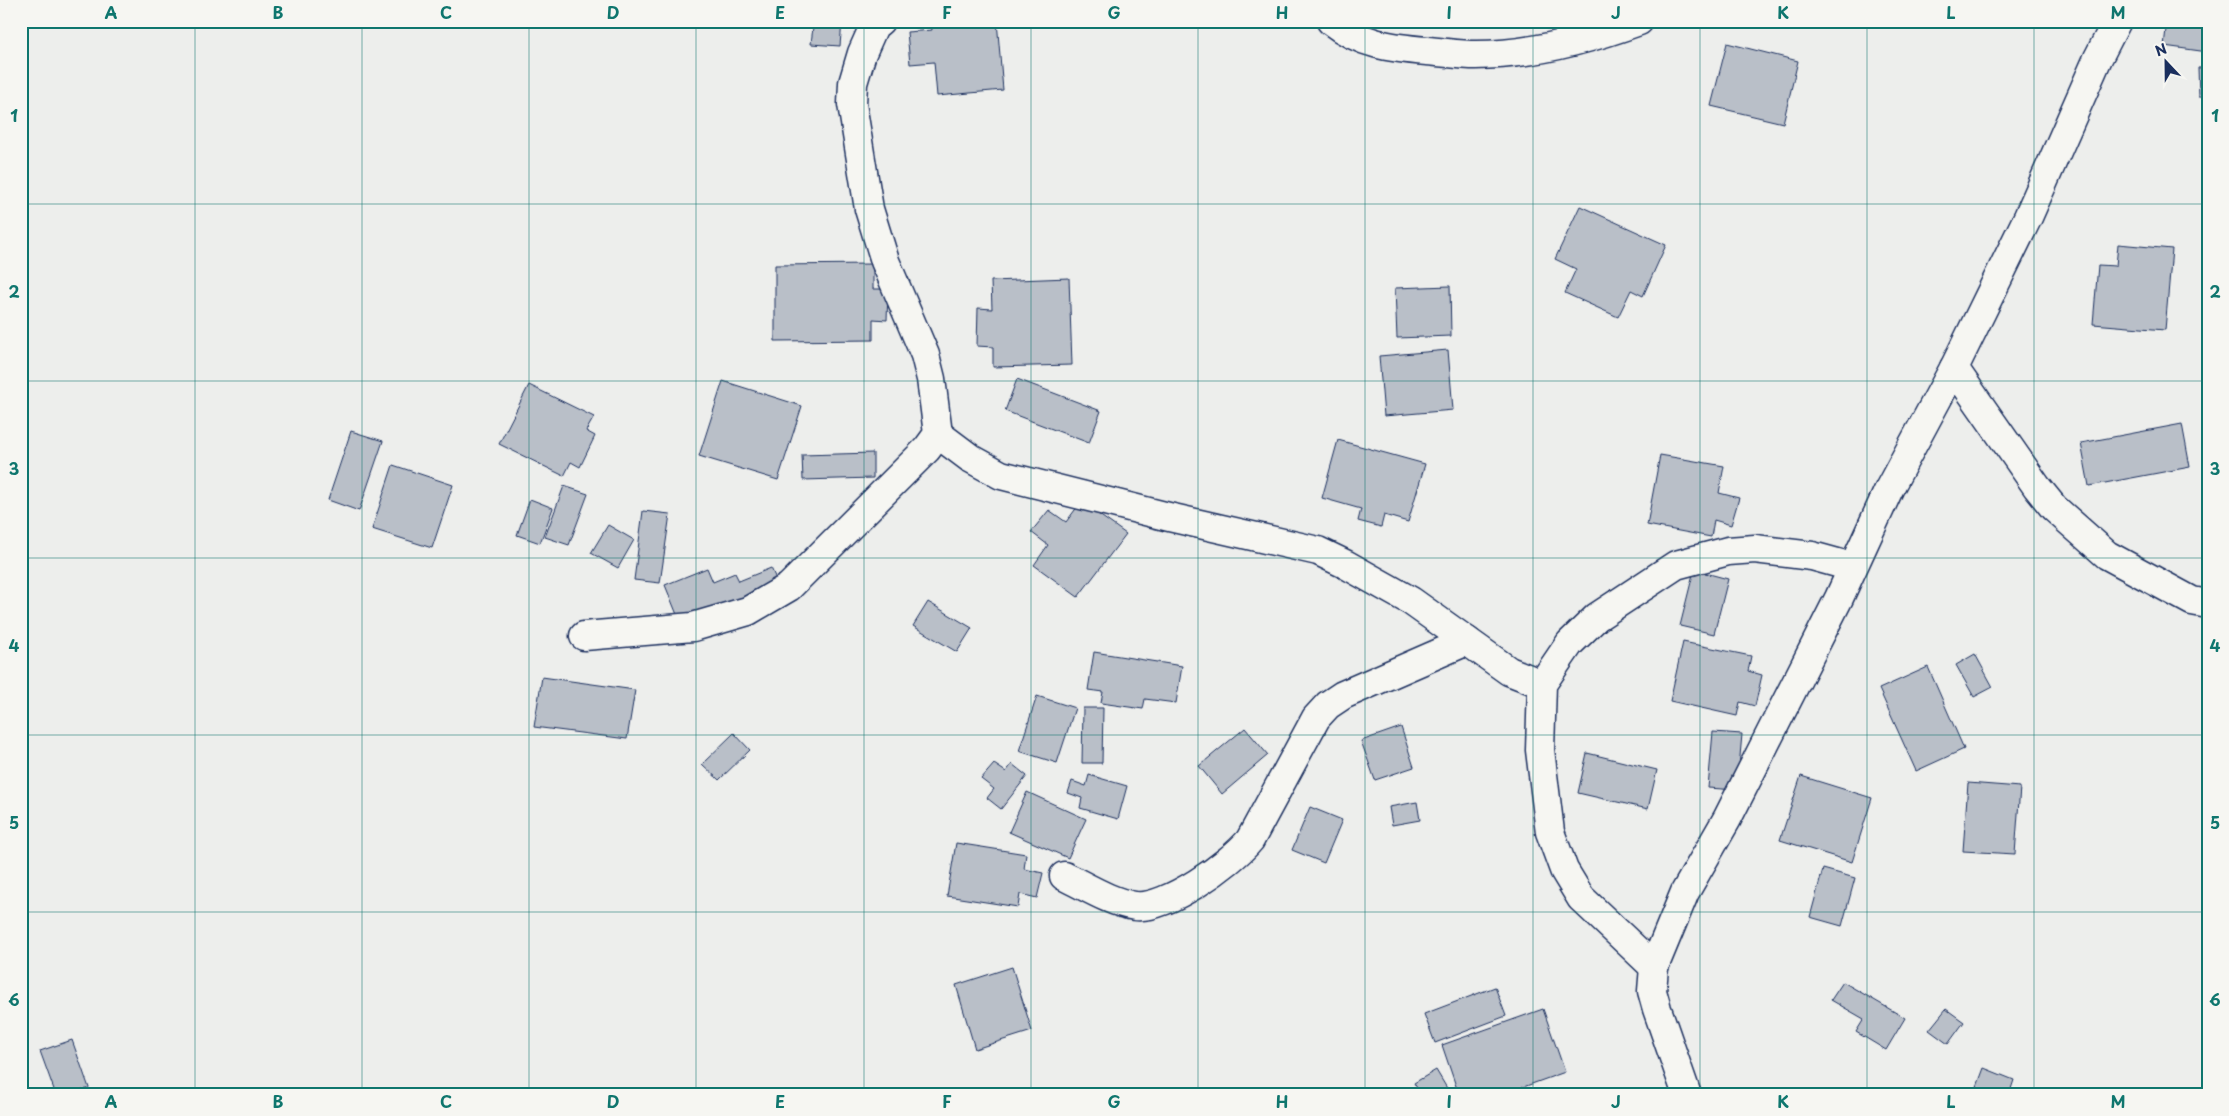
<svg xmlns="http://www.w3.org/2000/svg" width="2229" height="1116" font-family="'Playpen Sans',sans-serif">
	<rect width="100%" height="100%" fill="#edeeec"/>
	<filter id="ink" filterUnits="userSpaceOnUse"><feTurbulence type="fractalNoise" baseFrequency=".02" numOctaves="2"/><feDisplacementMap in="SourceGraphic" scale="10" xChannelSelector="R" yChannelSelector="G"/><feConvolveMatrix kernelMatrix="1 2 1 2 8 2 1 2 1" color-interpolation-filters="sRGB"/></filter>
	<g filter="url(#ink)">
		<!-- building -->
		<g fill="#b9bfc8" stroke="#1b2f5e">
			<path d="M775 21H842L840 46 811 44 813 27H775Z"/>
			<path d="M931 21H997L1003 90 937 96 934 62 910 64 907 32 932 30Z"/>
			<path d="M2167 21H2208V52L2164 46Z"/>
			<path d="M1727 43 1798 61 1783 123 1711 106Z"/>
			<path d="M2208 67V97H2199L2198 68Z"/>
			<path d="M1580 206 1666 245 1643 296 1631 290 1618 317 1565 293 1576 269 1555 259Z"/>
			<path d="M2118 244 2172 249 2165 330 2093 324 2098 265 2116 266Z"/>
			<path d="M873 264V289H888L887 320 873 319V340L775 341V265Z"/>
			<path d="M1069 278 1072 365 993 367V347L977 346 978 308 992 309 991 281Z"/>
			<path d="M1450 286 1451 336 1397 338 1395 288Z"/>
			<path d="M1448 350 1453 410 1384 416 1379 356Z"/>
			<path d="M1017 379 1101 411 1089 443 1005 411Z"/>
			<path d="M723 381 802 406 778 480 699 456Z"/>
			<path d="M529 385 594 417 586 431 595 436 580 467 571 462 564 476 499 444Z"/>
			<path d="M2182 424 2190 467 2089 486 2081 443Z"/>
			<path d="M351 431 383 441 359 511 328 500Z"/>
			<path d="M1338 440 1425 464 1408 522 1384 515 1381 527 1358 521 1361 509 1322 498Z"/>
			<path d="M873 453V478L803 480 802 455Z"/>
			<path d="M1660 455 1724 466 1719 493 1739 498 1731 525 1714 520 1711 537 1647 525Z"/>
			<path d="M393 465 453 485 432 548 372 529Z"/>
			<path d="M564 486 588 494 569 545 545 537Z"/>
			<path d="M530 499 553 508 540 543 517 535Z"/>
			<path d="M1081 502 1126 534 1078 597 1034 565 1048 545 1031 532 1049 510 1066 522Z"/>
			<path d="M643 511 670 514 660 583 634 580Z"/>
			<path d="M608 525 634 540 618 568 591 553Z"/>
			<path d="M707 568 713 582 735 573 739 581 771 568 780 588 680 622 665 585Z"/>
			<path d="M1694 570 1728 579 1714 634 1680 626Z"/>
			<path d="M928 602 972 628 957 652 913 626Z"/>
			<path d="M1683 642 1751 656 1748 671 1762 675 1755 706 1740 702 1737 716 1670 701Z"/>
			<path d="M1094 652 1182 666 1176 703 1145 699 1143 709 1101 703 1103 692 1088 690Z"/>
			<path d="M1975 654 1993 687 1974 697 1956 665Z"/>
			<path d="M1928 667 1964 749 1916 771 1879 689Z"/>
			<path d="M542 677 635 690 627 739 534 727Z"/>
			<path d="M1037 696 1075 708 1057 763 1019 751Z"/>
			<path d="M1083 708H1103L1102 763H1082Z"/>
			<path d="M1401 727 1414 767 1375 780 1361 741Z"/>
			<path d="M1245 728 1268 755 1222 794 1199 766Z"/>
			<path d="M1713 732 1742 734 1737 790 1708 788Z"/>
			<path d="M734 733 750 750 719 780 702 764Z"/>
			<path d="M1587 753 1657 770 1648 809 1578 793Z"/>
			<path d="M994 764 1006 772 1012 764 1027 776 1001 809 987 798 994 789 981 779Z"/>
			<path d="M1089 775 1127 786 1118 819 1080 808 1082 798 1068 793 1072 781 1086 786Z"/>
			<path d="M1801 776 1872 798 1852 862 1780 840Z"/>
			<path d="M1968 783 2020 787 2015 854 1963 851Z"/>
			<path d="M1027 792 1086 819 1068 858 1009 832Z"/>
			<path d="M1417 802 1420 820 1392 825 1389 807Z"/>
			<path d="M1310 807 1342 820 1324 863 1292 850Z"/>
			<path d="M956 843 1026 854 1024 869 1043 873 1037 898 1020 894 1018 907 947 896Z"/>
			<path d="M1823 869 1855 878 1842 926 1810 917Z"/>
			<path d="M1012 967 1032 1031 975 1049 956 985Z"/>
			<path d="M1843 982 1905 1018 1886 1050 1856 1032 1864 1019 1831 1000Z"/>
			<path d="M1495 987 1506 1016 1435 1043 1424 1014Z"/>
			<path d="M1543 1009 1565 1072 1501 1095H1459L1442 1045Z"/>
			<path d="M1946 1009 1964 1022 1948 1044 1929 1030Z"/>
			<path d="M72 1040 89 1088 68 1095H56L40 1051Z"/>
			<path d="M1984 1068 2014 1080 2009 1095H1982L1975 1092Z"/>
			<path d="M1436 1070 1451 1095H1421L1414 1083Z"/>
		</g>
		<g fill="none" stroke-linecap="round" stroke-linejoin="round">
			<!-- minor casing -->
			<g stroke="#1b2f5e" stroke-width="31">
				<g id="minor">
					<path d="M1331 21C1360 44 1391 48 1427 51 1443 52 1460 55 1476 55 1532 55 1587 40 1639 21"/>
					<path d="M1954 368 2037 487 2054 508 2107 555 2192 601 2208 604"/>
					<path d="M938 434 970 458 1001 475 1169 517 1318 551 1345 564 1411 601 1509 671 1542 684"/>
					<path d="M584 636 693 627 748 611 789 587 927 449 938 434 931 379 925 355 885 261 869 209 852 104 853 83 862 53 874 26 880 21"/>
					<path d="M1064 876C1087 887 1110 902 1135 906 1166 910 1231 863 1250 840L1316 718 1328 705 1343 695 1467 641"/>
					<path d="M1654 967 1581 898 1564 870 1550 832 1540 750 1542 684 1570 643 1597 617 1676 565 1728 551 1755 549 1812 556 1852 567"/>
					<path d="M1687 1095 1657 1009 1652 991 1654 967 1685 892 1727 819 1839 598 1889 489 1954 368 2028 217 2098 58 2117 21"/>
				</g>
			</g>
			<!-- minor -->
			<use href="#minor" stroke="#f6f6f2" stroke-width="28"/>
		</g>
	</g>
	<!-- grid -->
	<path fill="none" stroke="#0f766e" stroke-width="1" stroke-opacity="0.55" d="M195 21V1095M362 21V1095M529 21V1095M696 21V1095M864 21V1095M1031 21V1095M1198 21V1095M1365 21V1095M1533 21V1095M1700 21V1095M1867 21V1095M2034 21V1095M21 204H2208M21 381H2208M21 558H2208M21 735H2208M21 912H2208"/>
	<!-- margin -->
	<rect width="2229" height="1116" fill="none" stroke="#f6f6f2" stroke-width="55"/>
	<!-- north arrow -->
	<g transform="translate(2166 62) rotate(338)" stroke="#f6f6f2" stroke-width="4" paint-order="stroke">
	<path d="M0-4L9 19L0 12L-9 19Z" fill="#1b2f5e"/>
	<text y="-8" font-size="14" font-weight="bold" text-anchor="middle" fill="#1b2f5e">N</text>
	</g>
	<rect x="28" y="28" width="2174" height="1060" fill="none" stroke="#0f766e" stroke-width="2"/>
	<g font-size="16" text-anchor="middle" font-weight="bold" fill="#0f766e">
		<text x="111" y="19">A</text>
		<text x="278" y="19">B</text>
		<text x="446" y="19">C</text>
		<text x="613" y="19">D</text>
		<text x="780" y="19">E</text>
		<text x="947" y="19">F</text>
		<text x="1114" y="19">G</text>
		<text x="1282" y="19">H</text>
		<text x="1449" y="19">I</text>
		<text x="1616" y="19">J</text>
		<text x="1783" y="19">K</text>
		<text x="1951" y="19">L</text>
		<text x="2118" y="19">M</text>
		<text x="14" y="122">1</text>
		<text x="2215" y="122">1</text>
		<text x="14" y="298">2</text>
		<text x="2215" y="298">2</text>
		<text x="14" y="475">3</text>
		<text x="2215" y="475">3</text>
		<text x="14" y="652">4</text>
		<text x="2215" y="652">4</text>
		<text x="14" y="829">5</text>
		<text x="2215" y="829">5</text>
		<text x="14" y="1006">6</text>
		<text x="2215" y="1006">6</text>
		<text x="111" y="1108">A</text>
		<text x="278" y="1108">B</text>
		<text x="446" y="1108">C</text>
		<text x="613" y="1108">D</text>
		<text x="780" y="1108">E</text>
		<text x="947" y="1108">F</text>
		<text x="1114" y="1108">G</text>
		<text x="1282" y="1108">H</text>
		<text x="1449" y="1108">I</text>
		<text x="1616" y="1108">J</text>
		<text x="1783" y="1108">K</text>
		<text x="1951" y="1108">L</text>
		<text x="2118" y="1108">M</text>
	</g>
</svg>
